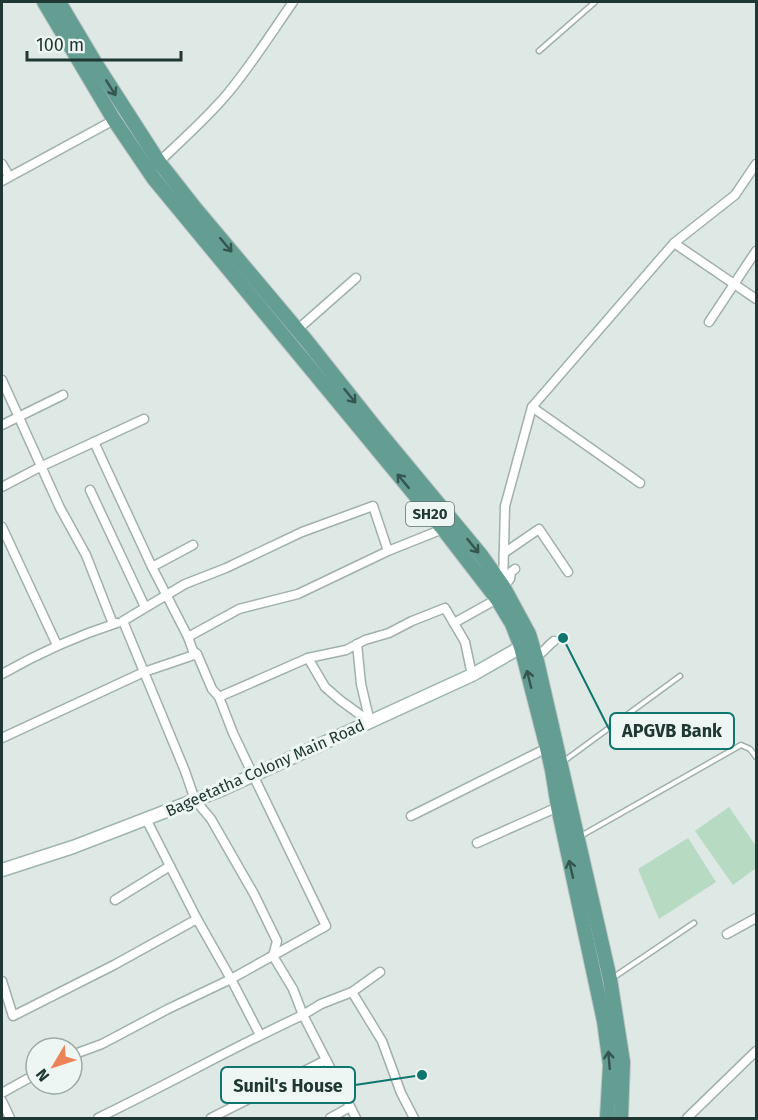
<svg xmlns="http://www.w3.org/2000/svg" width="758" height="1120" font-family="'Fira Sans',sans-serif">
	<rect width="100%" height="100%" fill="#dee9e5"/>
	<!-- green -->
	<g fill="#b7dac2">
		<path d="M729 807 756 846V868L733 885 695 831Z"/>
		<path d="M688 838 716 882 659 919 638 869Z"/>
	</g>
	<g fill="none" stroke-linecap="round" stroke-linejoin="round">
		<!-- lane casing -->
		<g stroke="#a1b0ac" stroke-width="7">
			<g id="lane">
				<path d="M539 51 595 2"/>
				<path d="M564 761 680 676"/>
				<path d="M579 837 741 745 750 749 756 757"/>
				<path d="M614 977 694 923"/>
			</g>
		</g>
		<!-- street casing -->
		<g stroke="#a1b0ac" stroke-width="11">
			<g id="street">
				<path d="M159 162C183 139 208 117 228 93 252 64 272 32 293 2"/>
				<path d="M2 164 9 176"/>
				<path d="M2 181 114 120"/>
				<path d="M674 243 756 299"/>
				<path d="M709 322 756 251"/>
				<path d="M297 330 356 278"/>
				<path d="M2 380 60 508 86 555 113 624"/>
				<path d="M532 407 640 483"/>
				<path d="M2 425 63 395"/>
				<path d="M94 442 152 567 188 637"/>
				<path d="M2 487 40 467 144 419"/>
				<path d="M90 490 145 607"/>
				<path d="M2 527 57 645"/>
				<path d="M388 551 298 594 239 609 188 637 193 651 197 654 144 672 123 621 185 584 226 568 302 532 373 506 388 551 443 529"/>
				<path d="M504 553 539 529 568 572"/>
				<path d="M152 567 193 545"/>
				<path d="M504 586 510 579 511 572 515 569"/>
				<path d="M454 623 497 599 503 586 505 506 532 407 674 243 735 195 756 164"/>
				<path d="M357 644 361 684 370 722"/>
				<path d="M536 656C544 653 547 646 554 641"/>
				<path d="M2 674C39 653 76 636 117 623"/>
				<path d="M219 697 308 658"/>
				<path d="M370 722 340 700 325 687 308 658 346 650 365 640 389 633 412 621 445 608 465 642 472 675"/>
				<path d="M2 738 144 672 185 771 195 800 211 819 254 894 277 941 273 956 293 989 303 1015 321 1004 352 992"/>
				<path d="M411 816 547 748"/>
				<path d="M146 819 197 919"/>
				<path d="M477 843 558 807"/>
				<path d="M115 900 170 866"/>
				<path d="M727 934 756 918"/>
				<path d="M380 972 352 992 382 1041 401 1093 414 1118"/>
				<path d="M2 981 13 1016 114 965 197 919 231 979 326 926 253 775 233 733 219 697 212 689 197 654"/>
				<path d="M72 1055 102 1044 168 1009 231 979 260 1035"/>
				<path d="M2 1093 36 1074"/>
				<path d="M2 1101 10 1118"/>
				<path d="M98 1118C167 1085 233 1047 303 1015L356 1118"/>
				<path d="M211 1118 326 1060"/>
				<path d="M330 1118 350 1107"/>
				<path d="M687 1118 756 1051"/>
			</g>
		</g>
		<!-- secondary casing -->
		<g stroke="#9eb5ad" stroke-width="15">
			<path id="secondary" d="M2 870 73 847 221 790 472 675 521 647"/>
		</g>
		<!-- primary casing -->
		<g stroke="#bcc3c2" stroke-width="16">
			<g id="primary">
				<path d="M44 2 114 120 154 179 443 529 497 599 512 624 521 647 547 748 552 770 558 807 604 1021 610 1065 607 1118"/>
				<path d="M59 2 96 64 159 162 195 208 306 340 375 427 481 555 503 586 529 634 537 661 610 979 623 1062 621 1118"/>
			</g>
		</g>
		<!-- lane -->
		<use href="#lane" stroke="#fff" stroke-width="4"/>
		<!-- street -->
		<use href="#street" stroke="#fff" stroke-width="8"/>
		<!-- secondary -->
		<use href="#secondary" stroke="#fff" stroke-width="12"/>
		<!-- primary -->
		<use href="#primary" stroke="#649d91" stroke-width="14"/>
	</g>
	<!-- one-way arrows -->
	<defs><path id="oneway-shaft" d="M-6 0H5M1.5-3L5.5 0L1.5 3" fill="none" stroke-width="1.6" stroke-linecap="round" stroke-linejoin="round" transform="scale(1.5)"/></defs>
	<g stroke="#34564f">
		<use href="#oneway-shaft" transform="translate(111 88) rotate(58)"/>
		<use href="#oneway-shaft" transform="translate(226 245) rotate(50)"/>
		<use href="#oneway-shaft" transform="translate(350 396) rotate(51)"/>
		<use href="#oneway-shaft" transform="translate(403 481) rotate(-130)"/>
		<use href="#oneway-shaft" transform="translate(473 546) rotate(51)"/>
		<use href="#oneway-shaft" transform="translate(529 679) rotate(-104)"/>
		<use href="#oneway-shaft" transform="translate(571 869) rotate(-103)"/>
		<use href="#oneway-shaft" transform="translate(609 1060) rotate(-95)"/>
	</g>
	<g text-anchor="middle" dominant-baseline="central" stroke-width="6" stroke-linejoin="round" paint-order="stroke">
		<!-- shield labels -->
		<rect fill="#eef6f3" stroke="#5e716d" stroke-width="1.5" x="406" y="502" width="48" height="24" rx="4.5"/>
		<g font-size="15" font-weight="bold" fill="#203833">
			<text x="430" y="514">SH20</text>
		</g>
		<!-- street labels -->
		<g font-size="16" fill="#203833" stroke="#eef6f3">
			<text transform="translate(265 768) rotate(-24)">Bageetatha Colony Main Road</text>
		</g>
	</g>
	<!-- callouts -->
	<path fill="none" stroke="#0f766e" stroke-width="2" d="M563 638L610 731M422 1075L355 1085"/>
	<g fill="#0f766e" stroke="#eef6f3" stroke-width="2">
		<circle cx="563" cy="638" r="6"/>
		<circle cx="422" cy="1075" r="6"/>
	</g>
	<g fill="#eef6f3" stroke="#0f766e" stroke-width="2">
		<rect x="610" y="713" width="124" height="36" rx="6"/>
		<rect x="221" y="1067" width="134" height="36" rx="6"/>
	</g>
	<g font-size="18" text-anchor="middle" font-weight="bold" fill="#203833">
		<text x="672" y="737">APGVB Bank</text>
		<text x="288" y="1092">Sunil's House</text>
	</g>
	<!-- border -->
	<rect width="758" height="1120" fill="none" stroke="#203833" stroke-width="6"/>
	<!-- north arrow -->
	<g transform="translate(54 1066) rotate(231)"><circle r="28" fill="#eef6f3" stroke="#9caaa6" stroke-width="1.5"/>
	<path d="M0-4.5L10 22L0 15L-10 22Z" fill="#ec8259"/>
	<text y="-9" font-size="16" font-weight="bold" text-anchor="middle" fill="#203833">N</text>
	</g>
	<!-- scale -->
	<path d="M27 51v9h154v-9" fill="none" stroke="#203833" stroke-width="3"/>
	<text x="36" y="51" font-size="18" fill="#203833" stroke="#eef6f3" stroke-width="4.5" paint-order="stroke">100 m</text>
</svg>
